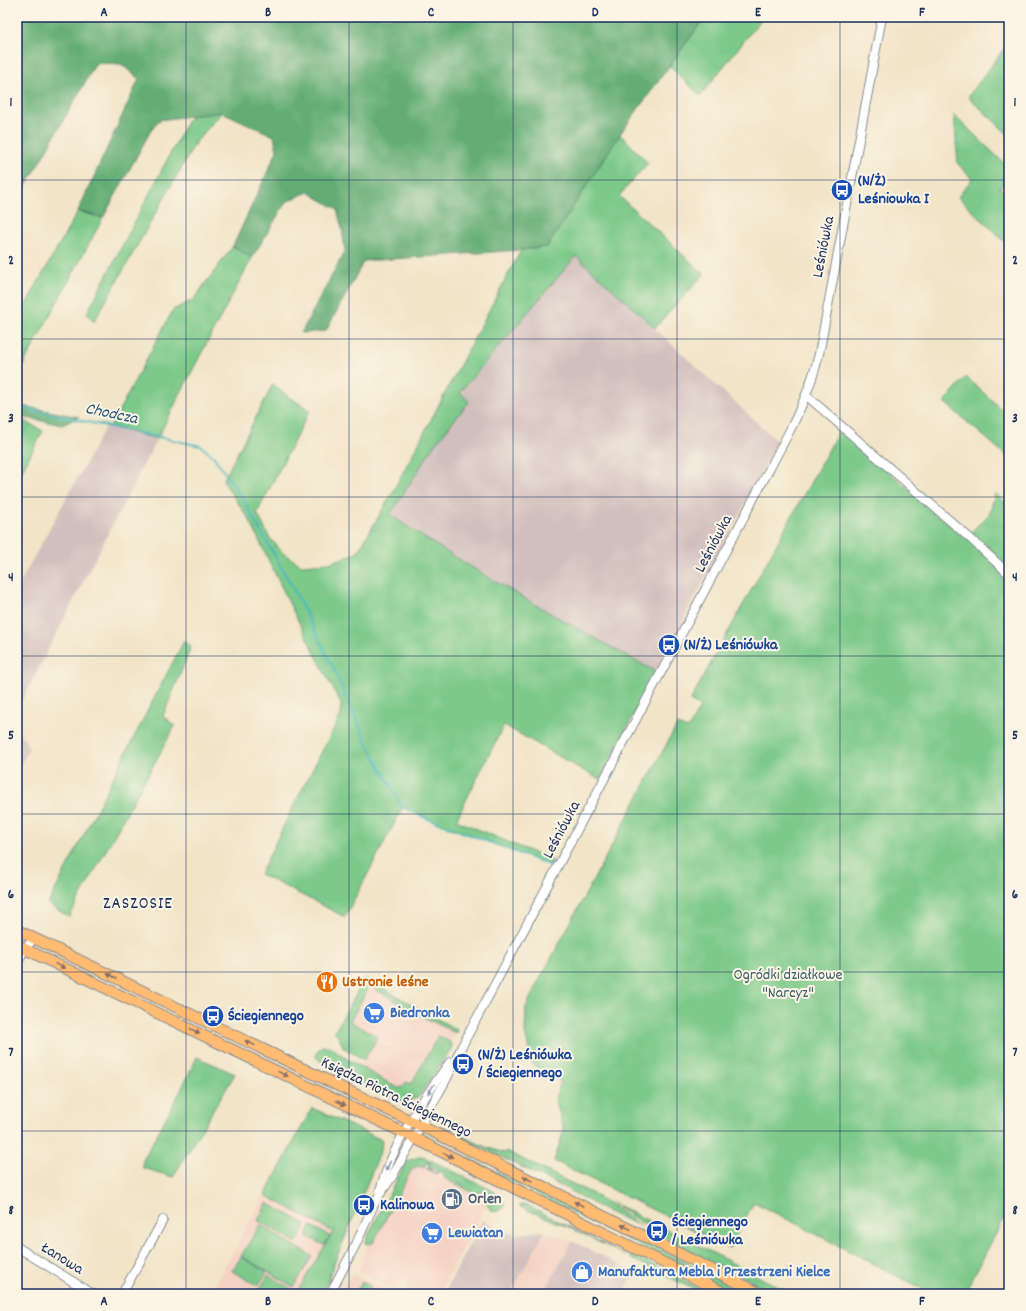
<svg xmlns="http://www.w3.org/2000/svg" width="1026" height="1311" font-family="Dekko,sans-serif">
	<rect width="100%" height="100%" fill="#fcf5e5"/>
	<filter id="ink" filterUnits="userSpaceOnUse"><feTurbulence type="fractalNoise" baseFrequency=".025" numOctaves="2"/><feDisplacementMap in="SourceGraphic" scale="8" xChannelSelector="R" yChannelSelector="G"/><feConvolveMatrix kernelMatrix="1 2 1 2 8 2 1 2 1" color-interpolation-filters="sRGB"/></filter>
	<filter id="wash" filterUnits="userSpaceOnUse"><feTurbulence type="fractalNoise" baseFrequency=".012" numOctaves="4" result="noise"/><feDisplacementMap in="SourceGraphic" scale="16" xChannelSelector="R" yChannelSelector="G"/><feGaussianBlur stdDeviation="0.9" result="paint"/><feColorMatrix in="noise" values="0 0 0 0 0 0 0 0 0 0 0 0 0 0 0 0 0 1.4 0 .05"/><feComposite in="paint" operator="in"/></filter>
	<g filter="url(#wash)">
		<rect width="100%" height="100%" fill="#f1e4c7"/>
		<!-- built -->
		<g fill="#f5d2c3">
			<path d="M370 986 417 1014 425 1016 456 1033 450 1042 438 1036 411 1084H405L401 1087H396L360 1066 376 1039 390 1047 392 1045 350 1021Z"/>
			<path d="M312 1108 382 1140 381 1150 370 1179 329 1276 330 1277 321 1294H210Z"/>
			<path d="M420 1166 469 1191 484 1189 492 1194 439 1294H407L404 1292 409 1283 405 1281 401 1282 396 1291 358 1270 363 1260 362 1258 369 1244 373 1242 411 1171 415 1167Z"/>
			<path d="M544 1232 552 1234 572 1241 543 1294H510Z"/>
			<path d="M352 1273 394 1294H340Z"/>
		</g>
		<!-- industrial -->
		<g fill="#d1bfbd">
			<path d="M576 256 778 442 730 531 656 672 483 575 431 543 390 515 435 444 468 402 460 393Z"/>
			<path d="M106 426 157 439 17 710V588Z"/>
			<path d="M17 729 26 742 29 749 17 772Z"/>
			<path d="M482 1220 509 1233 516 1234 545 1231 510 1294H444Z"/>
			<path d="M572 1241 634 1272 623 1294H543Z"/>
		</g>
		<!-- green -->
		<g fill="#7bc989" stroke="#4b7c74">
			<path d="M705 17H763L700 96 670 66Z"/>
			<path d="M1009 42V135L968 97Z"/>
			<path d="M222 112 196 142 94 322 87 313 190 116Z"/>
			<path d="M954 115 1009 168V176L1000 188 1009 197V246L958 197 972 179 958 164Z"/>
			<path d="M620 134 648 163 619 196 704 274 655 328 576 256 460 392 469 402 435 444 390 515C475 573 566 622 656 672L600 780 504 725 456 820 553 861 550 865 428 819 403 807 345 917 260 874 296 801 341 715V704L291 607 249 519 223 481 273 384 290 398 310 410 257 513 269 537 284 554 301 565 329 563 357 553 390 497 521 250 547 247Z"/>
			<path d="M78 211 103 218 17 376V320Z"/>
			<path d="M233 246 252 258 202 352 157 439 110 427 173 310 193 300Z"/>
			<path d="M966 377 1009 416V458L944 402Z"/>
			<path d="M17 417 43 431 17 480Z"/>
			<path d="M840 429 965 538 990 513 995 493 1009 506V1209L964 1294H932L754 1202 730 1248 554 1161 564 1130 555 1098 561 1082 533 1065 525 1033 526 1007 534 990 677 725 688 729 700 707 690 701Z"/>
			<path d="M184 641 191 647 163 716 175 726 69 917 48 904C94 816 138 728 184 641Z"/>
			<path d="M365 978 457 1030 456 1033 417 1014 370 986 350 1021 378 1037 364 1060 344 1048 335 1031Z"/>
			<path d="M438 1036 450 1042 452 1046 451 1049 418 1098 402 1102 326 1066 315 1056 319 1048 323 1046H330L347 1059 396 1087C401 1089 404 1086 406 1082L411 1084Z"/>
			<path d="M197 1057 235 1074 173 1177 143 1168V1160L181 1090Z"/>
			<path d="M312 1108 382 1140 381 1150 329 1276 330 1277 321 1294H257L268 1275 297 1292 333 1232 265 1195Z"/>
			<path d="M442 1126 485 1147 505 1153 506 1151 599 1197V1199L610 1204 641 1226 612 1214 567 1189 441 1128Z"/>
			<path d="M434 1141 527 1187 561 1201 751 1294H738L433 1143Z"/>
			<path d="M423 1156 428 1159 430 1170 426 1169 429 1168V1164L427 1163 424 1166 425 1168 418 1166 412 1169 373 1243 367 1244 366 1242 367 1237 406 1162 410 1160Z"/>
			<path d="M430 1160 495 1192 505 1204 502 1209 498 1211C492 1213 489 1209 487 1204L492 1194 484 1190 478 1193H474L465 1189V1186H464L463 1188 460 1186 461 1184 462 1185 463 1184 458 1182 459 1184 458 1186 444 1178 443 1172H436L435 1169H431V1171L437 1174 430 1171Z"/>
			<path d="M611 1202 713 1253 792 1294H777L693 1253 666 1238V1236L645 1225Z"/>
			<path d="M267 1203 306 1224 297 1243 258 1221Z"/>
			<path d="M521 1205H527L627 1256 566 1226 520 1207 519 1206Z"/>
			<path d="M260 1225 312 1256 294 1287 241 1256Z"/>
			<path d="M311 1226 330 1236 324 1245 306 1236Z"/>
			<path d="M632 1254 641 1258 711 1294H703L630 1258Z"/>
			<path d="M241 1257 267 1272 258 1286 232 1271Z"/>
			<path d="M362 1281C368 1284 373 1287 370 1294H355Z"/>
		</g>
		<!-- forest -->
		<g fill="#64ad75" stroke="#406e6a">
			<path d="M17 17H705L620 134 547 247 521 250 364 261 326 331 301 333 345 251 342 229 337 209 308 192 286 202 252 258 233 246 277 151 274 136 222 112 159 120 150 132 103 218 78 211 139 79 121 64 96 63 17 202Z"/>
			<path d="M17 405 79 417 62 425 17 416Z"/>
		</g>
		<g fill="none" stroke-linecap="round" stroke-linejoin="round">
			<!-- stream -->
			<path stroke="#47b7bd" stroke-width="2" d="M17 407 201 446 214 457 242 498 293 588 331 663 366 741 402 807 428 819 555 867"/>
		</g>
	</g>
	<g filter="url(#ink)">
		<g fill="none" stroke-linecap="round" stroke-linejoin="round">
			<!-- minor casing -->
			<g stroke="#868a92" stroke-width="10">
				<g id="minor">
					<path d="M807 396 972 540 1009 574"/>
					<path d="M17 963 25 949 34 938"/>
					<path d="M380 1190C393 1144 421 1101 450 1062"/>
					<path d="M17 1247 93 1294"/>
					<path d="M122 1294 163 1220"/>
					<path d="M330 1294 356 1244 376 1200 392 1177 446 1080 462 1046 787 436C801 409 812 383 819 354L882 17"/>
				</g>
			</g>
			<!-- major casing -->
			<g stroke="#868a92" stroke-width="12">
				<g id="major">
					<path d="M17 930 419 1125 761 1294"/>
					<path d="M17 945 404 1133 726 1294"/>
				</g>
			</g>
			<!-- minor -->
			<use href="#minor" stroke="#fff" stroke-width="8"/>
			<!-- major -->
			<use href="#major" stroke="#ffbb71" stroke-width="10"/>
		</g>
		<!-- one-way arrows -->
		<defs><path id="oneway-solid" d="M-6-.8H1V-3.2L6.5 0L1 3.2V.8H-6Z"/></defs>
		<g fill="#826e67">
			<use href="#oneway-solid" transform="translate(60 966) rotate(26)"/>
			<use href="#oneway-solid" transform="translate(112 976) rotate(-154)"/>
			<use href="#oneway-solid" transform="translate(195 1031) rotate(26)"/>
			<use href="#oneway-solid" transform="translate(250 1043) rotate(-154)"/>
			<use href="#oneway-solid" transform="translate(283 1074) rotate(26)"/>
			<use href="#oneway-solid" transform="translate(341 1103) rotate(26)"/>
			<use href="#oneway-solid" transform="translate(448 1155) rotate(27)"/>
			<use href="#oneway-solid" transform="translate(528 1179) rotate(-154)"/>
			<use href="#oneway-solid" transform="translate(579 1204) rotate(-154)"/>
			<use href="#oneway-solid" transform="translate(626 1227) rotate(-154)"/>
		</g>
		<g fill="#8d97ae">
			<use href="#oneway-solid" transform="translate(431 1089) rotate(124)"/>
			<use href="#oneway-solid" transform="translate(388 1166) rotate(116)"/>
		</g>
	</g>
	<!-- grid -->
	<path fill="none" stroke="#1b2f5e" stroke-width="1" stroke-opacity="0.55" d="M186 17V1294M349 17V1294M513 17V1294M677 17V1294M840 17V1294M17 180H1009M17 339H1009M17 497H1009M17 656H1009M17 814H1009M17 972H1009M17 1131H1009"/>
	<!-- icons -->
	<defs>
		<g id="bus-disc" transform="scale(1.15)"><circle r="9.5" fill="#1a4fb4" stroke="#fcf5e5"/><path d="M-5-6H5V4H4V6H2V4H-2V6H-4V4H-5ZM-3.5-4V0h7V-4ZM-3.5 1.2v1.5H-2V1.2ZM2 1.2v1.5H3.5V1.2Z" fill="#fff"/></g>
		<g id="restaurant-disc" transform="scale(1.15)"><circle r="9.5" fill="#e8710a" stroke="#fcf5e5"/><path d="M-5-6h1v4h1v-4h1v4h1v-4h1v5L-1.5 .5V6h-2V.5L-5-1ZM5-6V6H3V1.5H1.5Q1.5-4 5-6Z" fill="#fff"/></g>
		<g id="supermarket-disc" transform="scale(1.15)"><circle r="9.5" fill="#3f7fe0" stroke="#fcf5e5"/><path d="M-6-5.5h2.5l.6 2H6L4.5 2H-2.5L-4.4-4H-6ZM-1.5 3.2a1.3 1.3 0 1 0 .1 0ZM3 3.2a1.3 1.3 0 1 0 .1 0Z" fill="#fff"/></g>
		<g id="fuel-disc" transform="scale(1.15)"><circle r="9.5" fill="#5c6f8a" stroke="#fcf5e5"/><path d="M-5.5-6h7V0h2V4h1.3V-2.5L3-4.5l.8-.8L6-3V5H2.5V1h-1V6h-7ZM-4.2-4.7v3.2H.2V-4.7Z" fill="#fff"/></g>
		<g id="shop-disc" transform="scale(1.15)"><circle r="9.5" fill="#3f7fe0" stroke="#fcf5e5"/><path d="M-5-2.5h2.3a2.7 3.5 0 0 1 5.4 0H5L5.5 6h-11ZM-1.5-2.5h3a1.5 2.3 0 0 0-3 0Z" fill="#fff"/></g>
	</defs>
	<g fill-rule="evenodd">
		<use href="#bus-disc" x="842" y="190"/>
		<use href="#bus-disc" x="669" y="645"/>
		<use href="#restaurant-disc" x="327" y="982"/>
		<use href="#supermarket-disc" x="374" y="1013"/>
		<use href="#bus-disc" x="213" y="1016"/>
		<use href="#bus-disc" x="463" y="1064"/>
		<use href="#fuel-disc" x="452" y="1199"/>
		<use href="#bus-disc" x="364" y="1205"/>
		<use href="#bus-disc" x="657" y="1231"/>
		<use href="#supermarket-disc" x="432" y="1233"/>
		<use href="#shop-disc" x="582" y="1272"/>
	</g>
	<g text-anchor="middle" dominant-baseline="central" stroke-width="4" stroke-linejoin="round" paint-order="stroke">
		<!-- transit labels -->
		<g font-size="16" font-weight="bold" fill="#164399" stroke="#fcf5e5" text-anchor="start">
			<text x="858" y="181">(N/Ż)<tspan x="858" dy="18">Leśniowka I</tspan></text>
			<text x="684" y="645">(N/Ż) Leśniówka</text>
			<text x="228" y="1016">Ściegiennego</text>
			<text x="478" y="1055">(N/Ż) Leśniówka<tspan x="478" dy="18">/ Ściegiennego</tspan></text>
			<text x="380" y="1205">Kalinowa</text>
			<text x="672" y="1222">Ściegiennego<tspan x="672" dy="18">/ Leśniówka</tspan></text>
		</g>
		<!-- street labels -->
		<g font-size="16" fill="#1b2f5e" stroke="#fcf5e5">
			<text transform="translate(824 247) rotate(-79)">Leśniówka</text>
			<text transform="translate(714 544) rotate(-62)">Leśniówka</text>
			<text transform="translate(562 830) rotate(-62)">Leśniówka</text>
			<text transform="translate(396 1098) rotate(26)">Księdza Piotra Ściegiennego</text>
			<text transform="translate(62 1259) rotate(32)">Łanowa</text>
		</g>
		<!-- park labels -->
		<g font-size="16" fill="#385d6b" stroke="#fcf5e5">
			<text x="788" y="975">Ogródki działkowe<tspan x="788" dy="18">"Narcyz"</tspan></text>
		</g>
		<!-- food labels -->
		<g font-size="16" font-weight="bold" fill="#c56008" stroke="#fcf5e5" text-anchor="start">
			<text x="342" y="982">Ustronie leśne</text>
		</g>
		<!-- shop labels -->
		<g font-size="16" font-weight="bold" fill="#366cbe" stroke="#fcf5e5" text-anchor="start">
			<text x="390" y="1013">Biedronka</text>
			<text x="448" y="1233">Lewiatan</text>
			<text x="598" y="1272">Manufaktura Mebla i Przestrzeni Kielce</text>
		</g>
		<!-- service labels -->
		<g font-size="16" font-weight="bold" fill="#4e5e75" stroke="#fcf5e5" text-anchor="start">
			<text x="468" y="1199">Orlen</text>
		</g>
		<!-- water labels -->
		<g font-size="17" font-style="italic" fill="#28587a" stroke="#fcf5e5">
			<text transform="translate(111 415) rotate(12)">Chodcza</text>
		</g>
		<!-- neighbourhood labels -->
		<g font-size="17" letter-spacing="1" fill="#1b2f5e" stroke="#fcf5e5">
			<text x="138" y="905">ZASZOSIE</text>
		</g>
	</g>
	<!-- margin -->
	<rect width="1026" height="1311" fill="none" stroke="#fcf5e5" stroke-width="44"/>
	<rect x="22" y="22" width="982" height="1267" fill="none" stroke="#1b2f5e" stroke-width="1.5"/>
	<g font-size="13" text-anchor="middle" font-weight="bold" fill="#1b2f5e">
		<text x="104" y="16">A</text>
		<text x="268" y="16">B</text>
		<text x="431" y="16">C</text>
		<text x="595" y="16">D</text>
		<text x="758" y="16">E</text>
		<text x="922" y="16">F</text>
		<text x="11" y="106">1</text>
		<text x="1015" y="106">1</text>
		<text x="11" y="264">2</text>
		<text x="1015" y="264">2</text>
		<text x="11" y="422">3</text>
		<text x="1015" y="422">3</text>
		<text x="11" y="581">4</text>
		<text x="1015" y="581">4</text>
		<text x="11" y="739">5</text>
		<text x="1015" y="739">5</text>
		<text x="11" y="898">6</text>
		<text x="1015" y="898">6</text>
		<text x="11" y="1056">7</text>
		<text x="1015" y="1056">7</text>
		<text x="11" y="1214">8</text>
		<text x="1015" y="1214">8</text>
		<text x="104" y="1305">A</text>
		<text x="268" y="1305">B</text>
		<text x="431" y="1305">C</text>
		<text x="595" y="1305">D</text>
		<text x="758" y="1305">E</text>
		<text x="922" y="1305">F</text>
	</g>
</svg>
